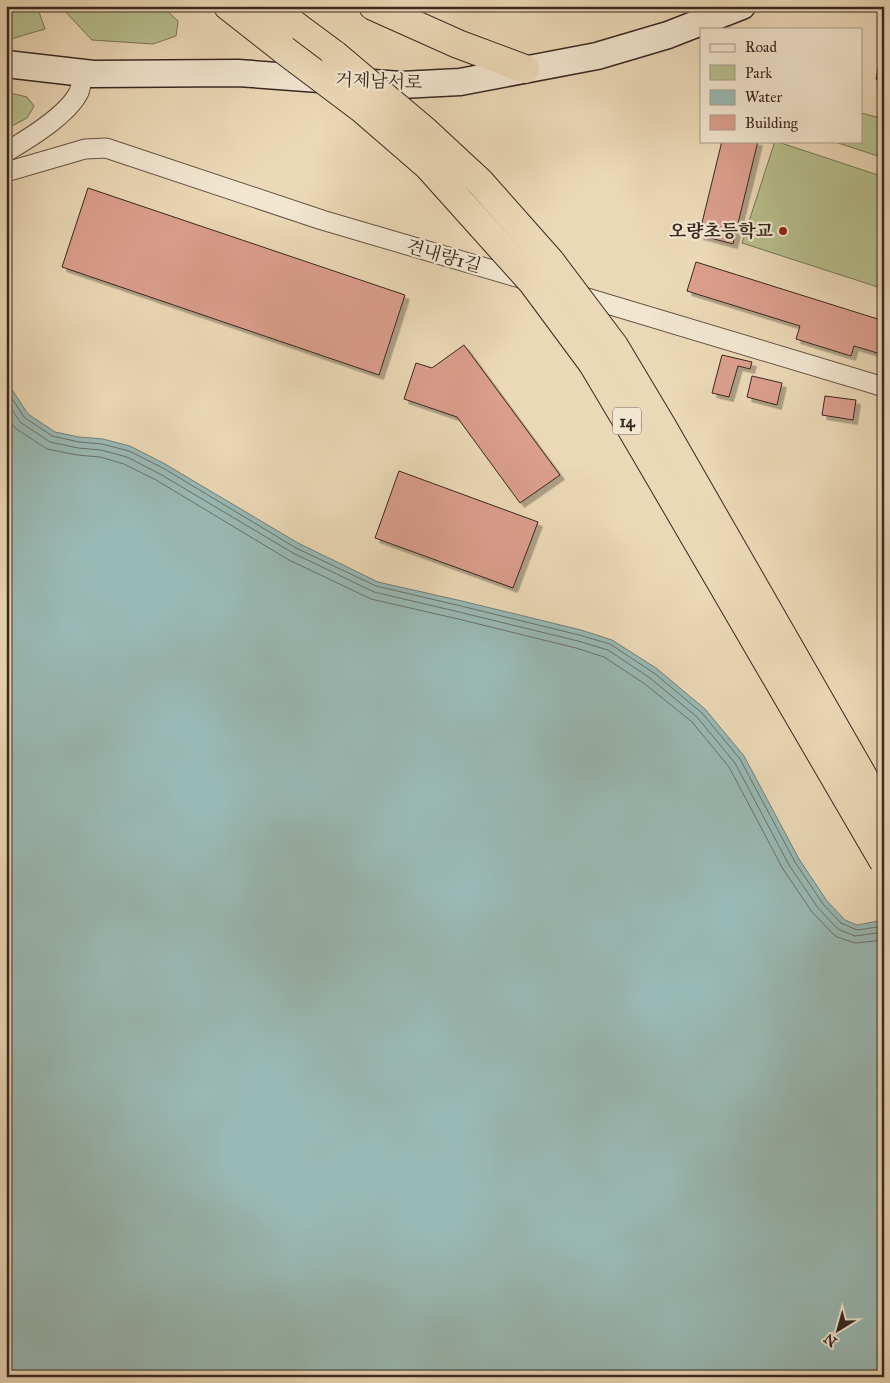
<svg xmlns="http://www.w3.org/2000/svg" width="890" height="1383" font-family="'IM FELL Great Primer','Noto Serif KR',serif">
	<defs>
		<filter id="shadow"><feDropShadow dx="4.5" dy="4.5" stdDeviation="0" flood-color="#0004"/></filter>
	</defs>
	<rect width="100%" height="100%" fill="#ebd8b6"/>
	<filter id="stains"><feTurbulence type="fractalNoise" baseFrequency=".004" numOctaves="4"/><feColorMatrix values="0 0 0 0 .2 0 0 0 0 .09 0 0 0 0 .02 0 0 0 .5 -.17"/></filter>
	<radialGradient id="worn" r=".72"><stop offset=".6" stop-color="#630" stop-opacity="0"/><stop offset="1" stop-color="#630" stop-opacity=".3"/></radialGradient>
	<!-- green -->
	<g fill="#b7bf8e" stroke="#787458">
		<path d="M6 6H37L45 29 11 39 6 38Z"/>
		<path d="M60 6 163 7 178 21 176 36 153 44 92 40Z"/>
		<path d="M6 92 27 97 34 106 27 118 6 129Z"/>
		<path d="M861 113 884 119V158L832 141H861Z"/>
		<path d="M775 141 884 177V289L742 243Z"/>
	</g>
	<!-- water -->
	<path fill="#99b9b4" stroke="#737f7a" d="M6 376 11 388 28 414 55 432 79 437 103 439 130 446 165 464 298 543 378 582 462 601 581 630 612 640 656 668 705 709 744 756 799 859 827 901 845 920 857 925 884 920V1377H6Z"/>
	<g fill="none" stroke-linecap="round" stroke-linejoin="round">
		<!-- shore -->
		<g stroke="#69706b" stroke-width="1">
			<path d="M6 389 24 417 52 436 79 442 102 444 129 451 163 468 296 548 376 586 461 606 579 635 610 644 654 673 702 713 740 759 795 862 823 904 841 923 857 930 884 926"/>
			<path d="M6 401 20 422 50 442 78 448 101 450 127 457 160 474 293 553 374 592 459 612 578 641 608 650 650 678 697 717 735 763 789 865 818 908 836 927 840 930 855 936 884 932"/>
			<path d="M6 415 15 428 47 449 77 455 100 457 124 464 156 480 289 560 371 599 458 619 576 648 604 657 645 684 692 722 729 767 783 869 812 912 832 933 837 937 855 943 884 940"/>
		</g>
	</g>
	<!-- building -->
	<g fill="#db9e8d" stroke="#392822" filter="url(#shadow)">
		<path d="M879 63 884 64V80L876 79Z"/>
		<path d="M722 141H758L733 244 699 235Z"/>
		<path d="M88 188 405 295 379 375 62 267Z"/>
		<path d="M696 262 884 321V355L854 346 851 356 796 339 800 326 687 291Z"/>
		<path d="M464 345 560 475 520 503 457 417 404 399 416 363 432 368Z"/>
		<path d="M722 355 752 362 750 369 738 366 729 397 712 393Z"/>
		<path d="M752 376 782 383 777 405 747 397Z"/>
		<path d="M825 396 856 400 853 420 822 415Z"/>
		<path d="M399 471 538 522 513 588 375 538Z"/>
	</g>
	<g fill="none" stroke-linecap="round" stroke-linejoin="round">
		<!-- street casing -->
		<g stroke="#665447" stroke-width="21">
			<g id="street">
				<path d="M6 152C28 139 68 115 79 92 81 87 82 79 83 73"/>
				<path d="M6 172 85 149 106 148 322 220 530 281"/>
				<path d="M574 294 884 387"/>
			</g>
		</g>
		<!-- secondary casing -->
		<g stroke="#392822" stroke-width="29">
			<path id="secondary" d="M6 64 93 74 238 73 401 85 460 82 597 56 668 35 742 6"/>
		</g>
		<!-- highway casing -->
		<g stroke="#392822" stroke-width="30">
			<g id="highway">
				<path d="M228 6 284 50"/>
				<path d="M269 6 335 55"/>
				<path d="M373 6 458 44 525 69"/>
			</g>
		</g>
		<!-- street -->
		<use href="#street" stroke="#f2e6d0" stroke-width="19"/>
		<!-- secondary -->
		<use href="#secondary" stroke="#f2e6d0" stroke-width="26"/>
		<!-- highway -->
		<use href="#highway" stroke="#ebd8b6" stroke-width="28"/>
		<!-- highway-bridge casing -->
		<g stroke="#392822" stroke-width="30" stroke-linecap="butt">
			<g id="highway-bridge">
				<path d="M284 50 361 108 428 166 533 283 593 364 640 443 884 862"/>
				<path d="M335 55 425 131 480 182 550 261 614 346 663 428 884 813"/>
			</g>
		</g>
		<!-- highway-bridge -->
		<use href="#highway-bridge" stroke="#ebd8b6" stroke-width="28"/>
	</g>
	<!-- markers -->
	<circle fill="#8f2418" stroke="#f2e6d0" stroke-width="2" cx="783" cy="231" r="5"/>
	<g text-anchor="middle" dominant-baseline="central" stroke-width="4.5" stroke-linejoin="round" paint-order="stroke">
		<!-- shield labels -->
		<rect fill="#f2e6d0" stroke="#706156" stroke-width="1" x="613" y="407.5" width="28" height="27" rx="4"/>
		<g font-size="16" font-weight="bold" fill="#392822">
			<text x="627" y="421">14</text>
		</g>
		<!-- street labels -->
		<g font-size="18" fill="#392822" stroke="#f2e6d0">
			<text transform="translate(379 81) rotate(2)">거제남서로</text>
			<text transform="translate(444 256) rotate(16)">견내량1길</text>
		</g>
		<!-- poi labels -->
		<g font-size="18" font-weight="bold" fill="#392822" stroke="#f2e6d0" text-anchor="end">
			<text x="773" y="231">오량초등학교</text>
		</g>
	</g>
	<!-- margin -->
	<rect width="890" height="1383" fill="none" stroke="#ebd8b6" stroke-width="25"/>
	<rect x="8" y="8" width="875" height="1368" fill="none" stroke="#392822" stroke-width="2.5"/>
	<rect x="12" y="12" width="865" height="1358" fill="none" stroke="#392822"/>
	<!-- legend -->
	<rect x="700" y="28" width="162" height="115" fill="#f2e6d0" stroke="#a89a8a"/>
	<rect x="710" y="44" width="25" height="8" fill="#f2e6d0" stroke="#a89a8a"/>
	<text x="745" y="52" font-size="15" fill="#392822">Road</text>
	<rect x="710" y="65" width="25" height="15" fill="#b7bf8e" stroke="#a89a8a"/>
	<text x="745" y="78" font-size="15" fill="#392822">Park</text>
	<rect x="710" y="90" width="25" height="15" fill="#99b9b4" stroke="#a89a8a"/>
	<text x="745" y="102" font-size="15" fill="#392822">Water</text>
	<rect x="710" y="115" width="25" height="15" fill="#db9e8d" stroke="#a89a8a"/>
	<text x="745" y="128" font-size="15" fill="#392822">Building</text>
	<!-- north arrow -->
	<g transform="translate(838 1330) rotate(217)" stroke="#f2e6d0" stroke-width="4" paint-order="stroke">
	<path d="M0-4L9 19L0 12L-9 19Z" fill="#392822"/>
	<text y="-8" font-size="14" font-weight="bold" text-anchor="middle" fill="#392822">N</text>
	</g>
	<rect width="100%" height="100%" filter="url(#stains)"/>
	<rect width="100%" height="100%" fill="url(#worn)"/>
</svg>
